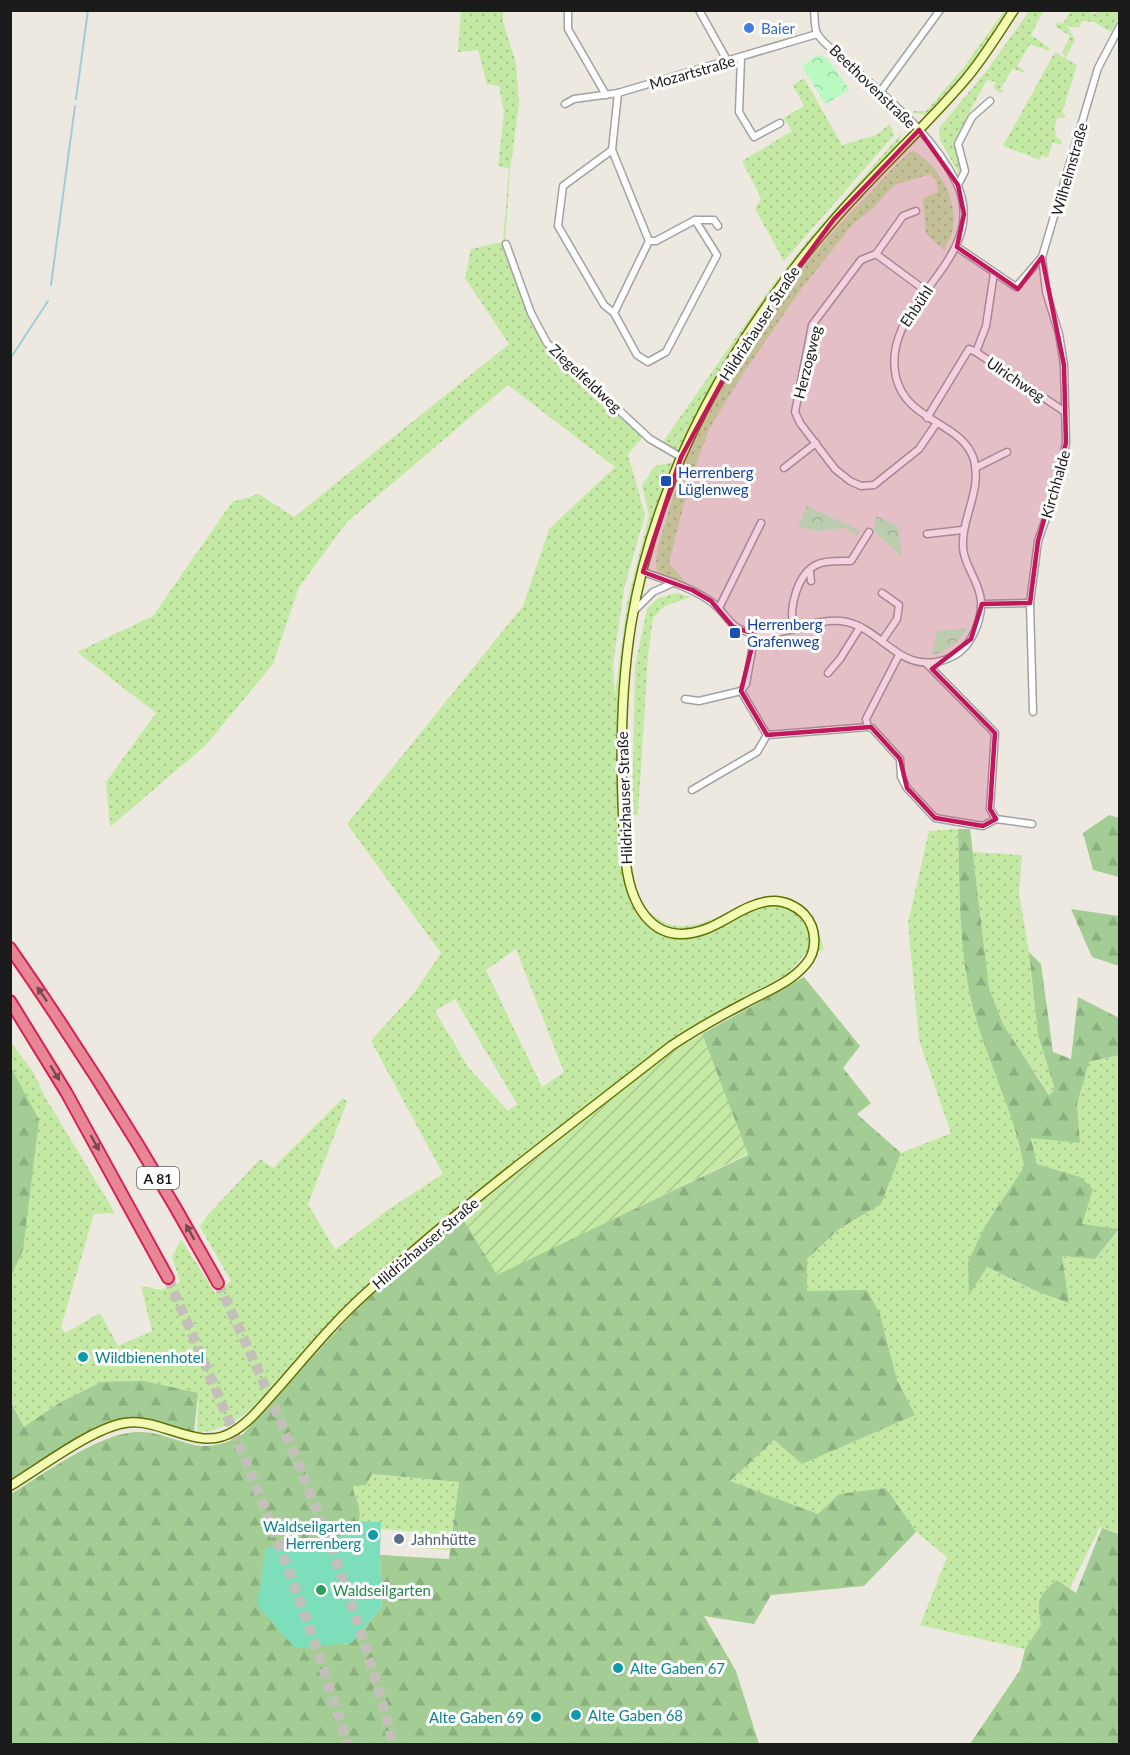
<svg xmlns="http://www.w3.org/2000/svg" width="1130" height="1755" font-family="Lato,sans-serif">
	<defs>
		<pattern id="grass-dots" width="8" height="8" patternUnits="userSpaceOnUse" patternTransform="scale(1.5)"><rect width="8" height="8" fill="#c4e9a5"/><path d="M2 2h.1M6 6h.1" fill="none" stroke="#a8c78d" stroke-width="1.8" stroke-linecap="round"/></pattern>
		<pattern id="forest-firs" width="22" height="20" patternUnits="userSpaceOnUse" patternTransform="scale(1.5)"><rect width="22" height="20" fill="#a3cd94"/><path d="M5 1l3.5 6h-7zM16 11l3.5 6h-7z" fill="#8caf7f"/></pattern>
		<pattern id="park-crowns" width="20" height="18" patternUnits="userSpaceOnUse" patternTransform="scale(1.5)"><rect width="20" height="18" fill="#bbf9c3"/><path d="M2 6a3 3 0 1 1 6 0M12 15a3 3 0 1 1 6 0" fill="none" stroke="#a0d5a7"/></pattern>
		<pattern id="garden-furrows" width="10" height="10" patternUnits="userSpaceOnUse" patternTransform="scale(1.5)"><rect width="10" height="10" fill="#c4e9a5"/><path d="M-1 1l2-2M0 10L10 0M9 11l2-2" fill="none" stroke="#a8c78d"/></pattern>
	</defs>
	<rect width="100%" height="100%" fill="#ede9e0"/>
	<!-- grass -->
	<g fill="url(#grass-dots)" fill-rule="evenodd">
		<path d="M461 11H503V22L516 63 519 104 510 171 505 243 546 345 567 367 617 409 643 437 628 454 645 515 624 589 613 665 615 696 627 603 649 515 642 485 655 466 673 462C623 579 615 699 617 825L627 824C630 845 630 883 639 901 642 906 648 911 652 914 708 966 792 824 824 950L806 952 789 973 699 1022 664 1046C543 1142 414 1232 309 1345 279 1378 245 1432 197 1432L198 1393 59 1403 24 1427 11 1400 10 1276 23 1250 20 1087 11 1067 10 1041 34 1073 44 1095 115 1213 94 1214 61 1327 65 1333 100 1313 118 1346 152 1331 141 1286 161 1290 180 1282 172 1257 181 1239 215 1293 231 1281 200 1227 207 1216 260 1159 273 1168 343 1098 347 1102 308 1204 335 1250 389 1209 443 1174 371 1041 414 993 441 953 347 824 523 606 549 529 615 467 508 385 347 522 299 587 273 664 207 744 110 827 106 782 156 713 77 652 153 616 232 502 259 494 294 517 509 344 465 278 471 249 503 242 509 168 498 166 504 112 499 86 487 84 478 50 458 52ZM516 949 564 1072 542 1087 486 970ZM455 999 517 1104 508 1111 468 1067 435 1011Z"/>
		<path d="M1004 11H1011L971 65 926 115 913 113V111H926L964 67Z"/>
		<path d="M1029 11H1043L1031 35 1050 48 1049 51 1030 44 1017 66 1025 71 1023 73 1013 68 1000 89 1003 91 1001 93 993 88 996 82 987 80C980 92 957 135 956 146 955 156 963 164 959 174L940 140 939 128 988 69Z"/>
		<path d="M1071 11H1087L1095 14 1098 11H1119V18L1111 32 1094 22 1082 21 1079 28 1067 26 1075 40 1066 57 1062 53 1070 36 1055 26 1058 22 1063 24Z"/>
		<path d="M1055 52 1077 65 1062 113 1065 114 1064 118H1057L1054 130 1056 131 1055 136 1061 140V145L1053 142 1048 157 1041 156 1040 160 1003 146Z"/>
		<path d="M804 78 842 145 876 135 890 124 894 135 784 261 755 209 761 198 742 161 792 131 784 118 804 106 793 85Z"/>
		<path d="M902 133 898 145C871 175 843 203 817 234 763 299 720 373 681 447L676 451 662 443 772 286 808 240Z"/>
		<path d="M912 151C938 162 958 201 953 228 952 236 947 243 944 250L926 234 923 198 938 192 936 180 931 174 894 185 872 209 853 224 799 292 743 374 709 429 689 484 669 563 690 587 658 573C652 557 662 536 666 520 700 401 785 276 873 190 885 177 897 162 912 151Z"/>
		<path d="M677 593 691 597 665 606 653 618 648 656 638 815H632L635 666 647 609 658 598Z"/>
		<path d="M958 829C960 893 958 957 976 1019 992 1069 1015 1115 1024 1167L985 1226 969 1294 986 1267 1036 1291 1069 1303 1062 1256 1095 1259 1119 1230V1533L1100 1527 1070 1588 1057 1580 1038 1608 1041 1625 1025 1649 920 1625 947 1557 916 1532 886 1488 839 1494 818 1514 729 1481 774 1440 802 1464 914 1415 897 1380 880 1314 807 1292V1259L839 1229 880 1204 901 1153 951 1133 919 1040 908 923 929 831Z"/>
		<path d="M973 852 1022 855 1019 893 1029 952 1038 1035 1055 1090 1050 1095 1003 1024 989 988Z"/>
		<path d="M1119 1055V1229L1081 1225 1079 1177 1037 1164 1031 1137 1080 1143 1077 1104 1089 1062Z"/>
		<path d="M372 1474 459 1482 451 1550 418 1548 419 1532 381 1529V1522L359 1521C362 1502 354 1502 353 1485H366Z"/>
	</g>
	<!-- forest -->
	<g fill="url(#forest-firs)" fill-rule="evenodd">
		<path d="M1109 815 1119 818V877L1093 870 1083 833Z"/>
		<path d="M958 829H970L989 988 1003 1024 1049 1095 1055 1090 1038 1035 1029 952 1041 964 1053 1052 1071 1059 1078 997 1119 1018V1055L1089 1062 1077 1104 1080 1143 1031 1138 1037 1164 1080 1177 1093 1189 1082 1224 1119 1229 1095 1259 1062 1256 1069 1303 1036 1291 987 1267 969 1295 968 1262 985 1226 1024 1167C1015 1115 991 1069 976 1019 958 957 960 893 958 829Z"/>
		<path d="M1071 909 1119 916V966L1092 957Z"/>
		<path d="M804 977 860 1046 843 1068 871 1103 857 1114 901 1153 881 1204 839 1229 807 1259V1291L867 1290 880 1314 897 1380 915 1415 802 1464 774 1440 730 1481 818 1514 839 1494 886 1488 916 1532 864 1586 771 1595 754 1624 704 1616 736 1671 759 1744H11V1494C44 1474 96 1435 135 1432 177 1430 195 1463 243 1434L372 1292 462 1217 497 1274 748 1155 702 1034ZM372 1474 459 1482 449 1559 380 1555 382 1607 351 1643 295 1647 299 1542 327 1545 359 1521C362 1501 354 1502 353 1486L366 1485Z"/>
		<path d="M11 1067 39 1120 23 1250 11 1276Z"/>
		<path d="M144 1381 198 1393 194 1432 148 1421 90 1432 11 1480 10 1400 24 1427 59 1403 102 1382Z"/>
		<path d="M1102 1528 1119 1534V1744H970L1020 1670 1025 1649 1041 1625C1036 1601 1038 1596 1057 1580L1076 1593Z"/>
	</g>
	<!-- park -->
	<g fill="url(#park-crowns)">
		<path d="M818 54 828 59 850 90 825 104 802 66Z"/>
		<path d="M807 506 859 530 857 536 844 528 817 531 798 527Z"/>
		<path d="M876 516 898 526 902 557 874 531Z"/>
		<path d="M968 628C957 643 950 650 932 655L937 631Z"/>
	</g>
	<!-- garden -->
	<path fill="url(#garden-furrows)" d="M702 1034 748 1154 497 1275 462 1217 668 1054Z"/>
	<!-- pitch -->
	<path fill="#7ddebc" d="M359 1521 381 1522 380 1555 382 1607 351 1643 295 1648 257 1605 266 1548 299 1542 327 1545Z"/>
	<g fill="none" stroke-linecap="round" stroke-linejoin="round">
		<!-- stream -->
		<g stroke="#a0ccdc" stroke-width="2">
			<path d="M76 99 88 10"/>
			<path d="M51 285 75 106"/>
			<path d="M10 359 48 301"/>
		</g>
		<!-- motorway-tunnel -->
		<g stroke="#c3c0b9" stroke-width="10" stroke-dasharray="10 5" stroke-linecap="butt">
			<path d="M168 1278C234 1431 300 1584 347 1744"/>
			<path d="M218 1283C288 1432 353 1585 393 1744"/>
		</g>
		<!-- minor casing -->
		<g stroke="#a2a2a2" stroke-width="9">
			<g id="minor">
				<path d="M699 10 728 62"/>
				<path d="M568 12V29L606 95"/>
				<path d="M741 58 739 112 754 137 780 123"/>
				<path d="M880 92 940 10"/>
				<path d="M618 93 612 150 649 241 614 313 637 355 648 362 666 352 717 255 695 220"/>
				<path d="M565 104 574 99 618 93 817 34"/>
				<path d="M612 150 563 186 558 226 604 305 614 313"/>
				<path d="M958 185 965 171 958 144 972 117 990 101"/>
				<path d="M649 241H656L695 220H714L718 226"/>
				<path d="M506 244 531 313 547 343 650 439 681 457"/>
				<path d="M957 247 1016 287 1042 257 1098 68 1120 26"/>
				<path d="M876 254 903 216 916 211"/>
				<path d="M994 273 986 326 976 352 1065 412"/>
				<path d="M926 291 876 254 861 260 812 325 795 412 800 423 835 469 850 481 861 486 874 485 919 449 936 424"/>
				<path d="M927 418 969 349 976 352"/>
				<path d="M784 468 816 443"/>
				<path d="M975 468 1007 452"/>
				<path d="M927 534 962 530"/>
				<path d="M643 572C666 580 690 587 710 601 729 614 727 629 753 633 785 639 815 615 847 622 881 630 897 668 936 662 947 660 957 656 965 647 975 635 982 617 981 601 980 582 964 566 963 548 961 518 982 491 974 460 963 422 906 422 896 377 879 302 992 261 957 184 935 136 888 99 849 64 841 55 822 44 817 33 814 27 815 17 814 10"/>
				<path d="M810 572 811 581"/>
				<path d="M982 604 1030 603"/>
				<path d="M719 608 761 523"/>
				<path d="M634 611 653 592 673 583"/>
				<path d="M794 629C788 609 797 573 818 564 826 560 842 561 851 561L869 532"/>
				<path d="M755 634 746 684 741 691 767 735 868 727 866 719 899 655"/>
				<path d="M882 641 897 619 899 605 882 593"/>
				<path d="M927 664 995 733 990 809 996 819 1032 824"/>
				<path d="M828 673 840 659 860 627"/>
				<path d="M685 699 699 701 741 691"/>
				<path d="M1033 712 1030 603 1038 541 1057 487 1066 443 1064 365 1059 334 1046 292 1042 257"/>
				<path d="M868 727 872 728 900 759 901 777 907 788 935 818 983 826 996 819"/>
				<path d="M692 790 757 752 767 735"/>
			</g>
		</g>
		<!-- secondary casing -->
		<g stroke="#617104" stroke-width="11">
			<path id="secondary" d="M10 1486C40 1468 92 1428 125 1423 162 1417 199 1454 234 1431 252 1420 265 1402 279 1387 307 1355 334 1322 365 1294 462 1205 568 1127 671 1046 695 1030 720 1016 745 1003 765 992 790 983 805 965 818 951 817 928 804 914 796 906 783 900 772 901 749 902 727 921 706 929 649 950 628 899 625 853 620 777 619 700 631 625 655 475 734 335 833 221 875 172 923 129 965 80 983 59 998 34 1014 10"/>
		</g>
		<!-- motorway casing -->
		<g stroke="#d72159" stroke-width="14">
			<g id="motorway">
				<path d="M10 948C85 1056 155 1168 218 1283"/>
				<path d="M10 1001 66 1092 168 1278"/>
			</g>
		</g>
		<!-- minor -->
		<use href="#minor" stroke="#fff" stroke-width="6"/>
		<!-- secondary -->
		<use href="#secondary" stroke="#f3fab2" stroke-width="8"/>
		<!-- motorway -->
		<use href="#motorway" stroke="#e78694" stroke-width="10"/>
	</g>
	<!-- one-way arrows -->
	<defs><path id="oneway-solid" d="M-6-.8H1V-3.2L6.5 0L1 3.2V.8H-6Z" transform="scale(1.5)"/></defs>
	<g fill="#774b51">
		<use href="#oneway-solid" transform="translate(42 994) rotate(-124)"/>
		<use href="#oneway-solid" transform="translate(55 1073) rotate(59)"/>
		<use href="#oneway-solid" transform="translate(95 1143) rotate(61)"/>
		<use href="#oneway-solid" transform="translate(190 1232) rotate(-119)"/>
	</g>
	<!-- marked area -->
	<path fill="#c2185b" fill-opacity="0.2" stroke="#c2185b" stroke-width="4.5" stroke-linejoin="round" d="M919 130 958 185 964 214 957 247 1018 289 1042 257 1064 365 1066 443 1038 541 1030 603 982 604 971 639 932 669 995 733 990 809 996 819 983 826 935 818 907 788 900 759 871 727 767 735 741 691 755 634 733 627 711 601 692 590 643 572 681 457 744 341 834 219Z"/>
	<!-- markers -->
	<circle fill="#3f7fe0" stroke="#fff" stroke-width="2" cx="749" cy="28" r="6"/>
	<g fill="#1a4fb4" stroke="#fff" stroke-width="2">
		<rect x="660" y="475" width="12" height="12" rx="3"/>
		<rect x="729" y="627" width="12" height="12" rx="3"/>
	</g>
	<g fill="#0f9aa8" stroke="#fff" stroke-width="2">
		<circle cx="83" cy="1357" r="6"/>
		<circle cx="373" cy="1535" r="6"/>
		<circle cx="618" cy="1668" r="6"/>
		<circle cx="576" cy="1715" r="6"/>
		<circle cx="536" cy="1717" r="6"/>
	</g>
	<circle fill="#5c6f8a" stroke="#fff" stroke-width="2" cx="399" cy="1539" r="6"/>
	<circle fill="#2e9e5b" stroke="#fff" stroke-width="2" cx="321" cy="1590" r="6"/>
	<g text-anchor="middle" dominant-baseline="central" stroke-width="6" stroke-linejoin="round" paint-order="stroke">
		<!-- shield labels -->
		<rect fill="#fff" stroke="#5f5f5f" stroke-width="1.5" x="137" y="1167" width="42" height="22" rx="4.5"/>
		<g font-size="14" font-weight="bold" fill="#1b1b1b">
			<text x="158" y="1178">A 81</text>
		</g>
		<!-- shop labels -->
		<g font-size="15" fill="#366cbe" stroke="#fff" text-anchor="start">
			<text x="761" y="28">Baier</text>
		</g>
		<!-- street labels -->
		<g font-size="15" fill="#1b1b1b" stroke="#fff">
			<text transform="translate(692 72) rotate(-16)">Mozartstraße</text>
			<text transform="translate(873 86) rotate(44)">Beethovenstraße</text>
			<text transform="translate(1069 169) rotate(-74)">Wilhelmstraße</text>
			<text transform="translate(916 306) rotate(-56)">Ehbühl</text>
			<text transform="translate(759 323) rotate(-57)">Hildrizhauser Straße</text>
			<text transform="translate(807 362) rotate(-76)">Herzogweg</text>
			<text transform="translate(586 378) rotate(43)">Ziegelfeldweg</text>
			<text transform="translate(1016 379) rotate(34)">Ulrichweg</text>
			<text transform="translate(1055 484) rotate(-74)">Kirchhalde</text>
			<text transform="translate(624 798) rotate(-92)">Hildrizhauser Straße</text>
			<text transform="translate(425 1243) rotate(-40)">Hildrizhauser Straße</text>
		</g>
		<!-- transit labels -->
		<g font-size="15" fill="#164399" stroke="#fff" text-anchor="start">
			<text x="678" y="472">Herrenberg<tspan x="678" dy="17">Lüglenweg</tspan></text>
			<text x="747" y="624">Herrenberg<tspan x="747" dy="17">Grafenweg</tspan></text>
		</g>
		<!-- culture labels -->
		<g font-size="15" fill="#0d838f" stroke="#fff" text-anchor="start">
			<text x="95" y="1357">Wildbienenhotel</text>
			<text x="361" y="1526" text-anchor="end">Waldseilgarten<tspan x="361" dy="17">Herrenberg</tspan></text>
			<text x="630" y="1668">Alte Gaben 67</text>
			<text x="588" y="1715">Alte Gaben 68</text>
			<text x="524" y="1717" text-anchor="end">Alte Gaben 69</text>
		</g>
		<!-- service labels -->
		<g font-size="15" fill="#4e5e75" stroke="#fff" text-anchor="start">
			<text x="411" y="1539">Jahnhütte</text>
		</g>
		<!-- leisure labels -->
		<g font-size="15" fill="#27864d" stroke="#fff" text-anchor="start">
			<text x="333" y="1590">Waldseilgarten</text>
		</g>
	</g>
	<!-- border -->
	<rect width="1130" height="1755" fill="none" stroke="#1b1b1b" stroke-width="24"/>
</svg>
